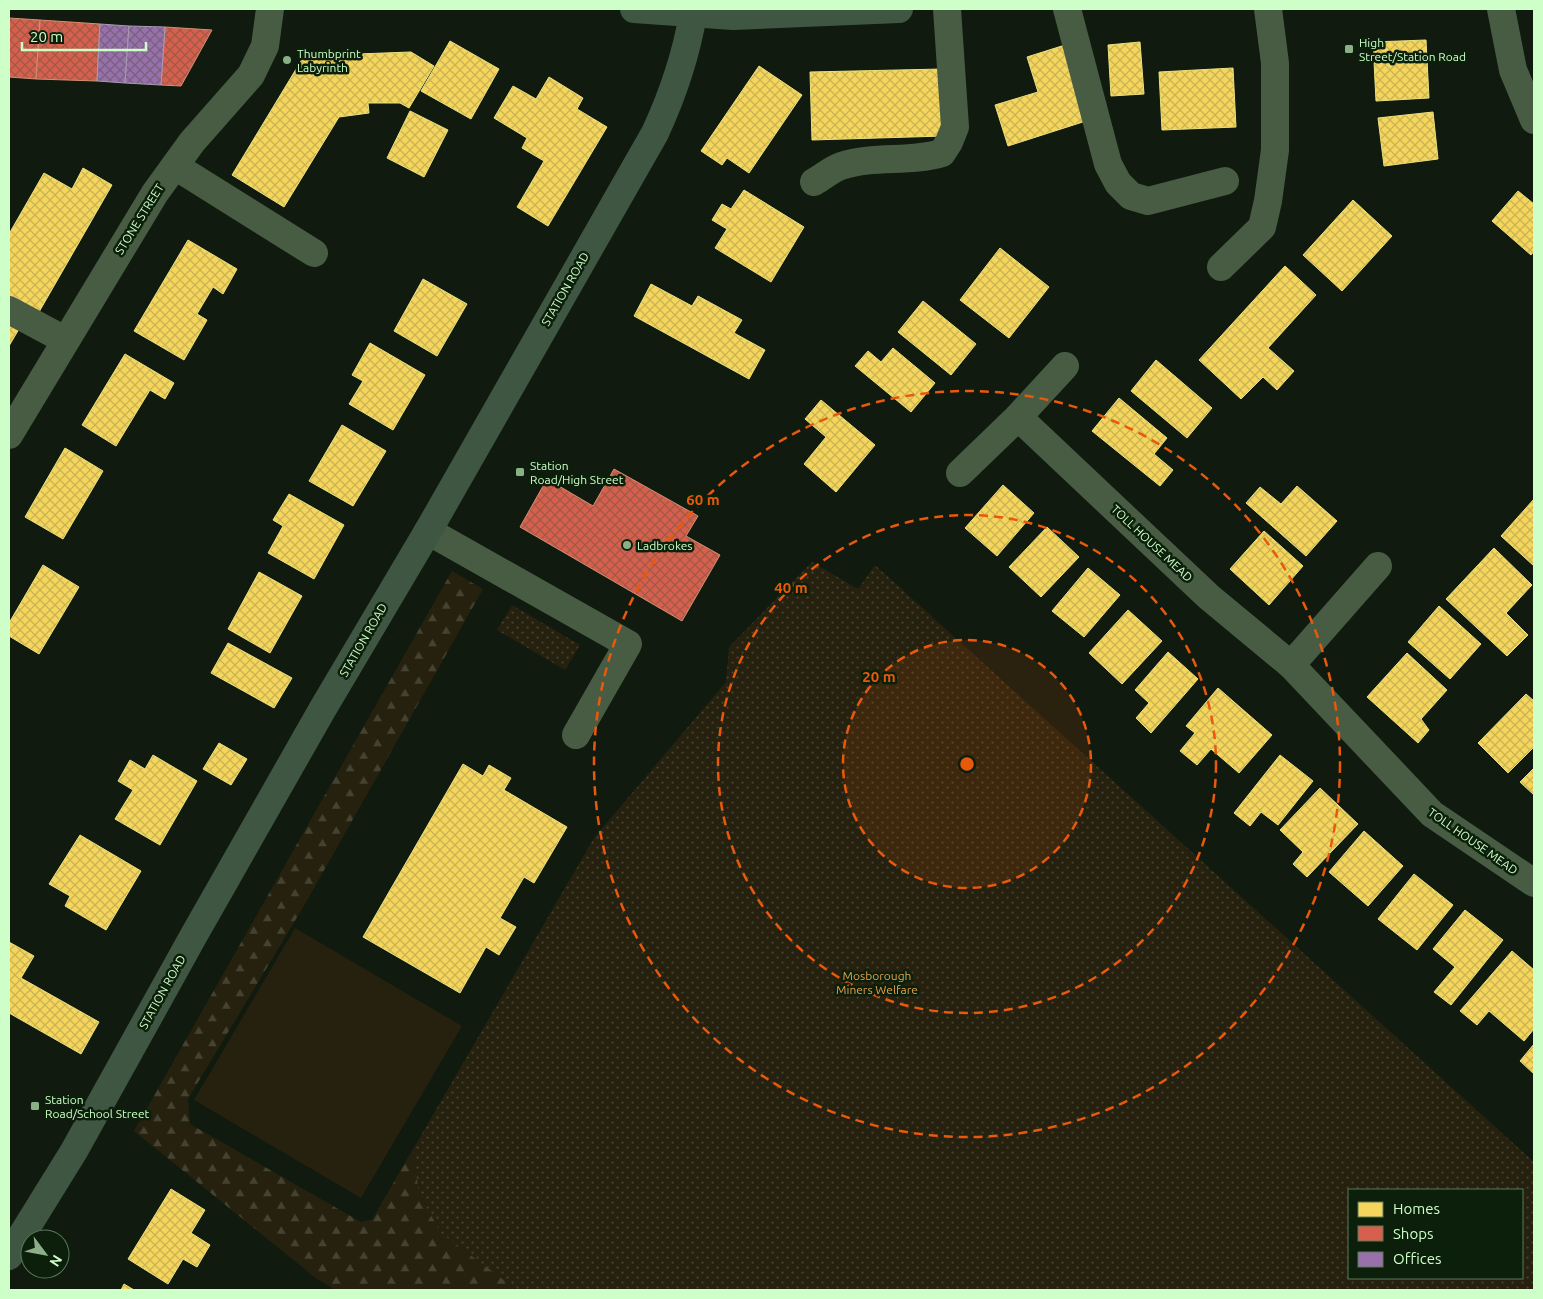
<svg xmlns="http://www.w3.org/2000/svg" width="1543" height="1299" font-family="Ubuntu,sans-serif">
	<defs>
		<pattern id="grass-dots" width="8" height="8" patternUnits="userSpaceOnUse" patternTransform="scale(1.25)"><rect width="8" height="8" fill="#26210e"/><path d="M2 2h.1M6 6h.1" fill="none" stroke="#444230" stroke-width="1.8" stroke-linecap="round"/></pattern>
		<pattern id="forest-firs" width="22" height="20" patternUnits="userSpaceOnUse" patternTransform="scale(1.25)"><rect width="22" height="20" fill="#26210e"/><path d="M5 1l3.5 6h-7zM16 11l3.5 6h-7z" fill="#444230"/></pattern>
		<pattern id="homes-cross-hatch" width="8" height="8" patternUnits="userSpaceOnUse" patternTransform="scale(1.25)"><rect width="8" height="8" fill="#f6d55c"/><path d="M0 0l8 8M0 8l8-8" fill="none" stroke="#c8b354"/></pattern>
		<pattern id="shops-cross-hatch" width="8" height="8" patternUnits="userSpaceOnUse" patternTransform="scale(1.25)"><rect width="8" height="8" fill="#d6604d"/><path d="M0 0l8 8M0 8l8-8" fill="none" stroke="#a15947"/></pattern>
		<pattern id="offices-cross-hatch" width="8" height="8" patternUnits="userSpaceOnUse" patternTransform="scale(1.25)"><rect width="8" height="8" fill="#9970ab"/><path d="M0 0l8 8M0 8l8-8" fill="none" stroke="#75627f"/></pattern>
	</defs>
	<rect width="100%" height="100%" fill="#101a0f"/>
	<!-- grass -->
	<g fill="url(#grass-dots)" fill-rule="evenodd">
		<path d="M812 562 858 589 875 565 1534 1162V1290H429L362 1237 594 838 726 682 729 647ZM1349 1190H1522V1278H1349Z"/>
		<path d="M512 605 580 645 565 670 497 630Z"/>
	</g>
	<!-- forest -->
	<path fill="url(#forest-firs)" d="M452 571 483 589 305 904 188 1099 190 1124 361 1222 373 1219 413 1149 419 1194 441 1233 517 1290H336L317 1279 134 1131Z"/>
	<!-- pitch -->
	<path fill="#26210e" d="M295 928 462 1026 361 1198 194 1100Z"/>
	<!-- homes -->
	<g fill="url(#homes-cross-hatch)" stroke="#eae27d">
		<path d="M1426 40 1429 98 1376 101 1373 42Z"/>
		<path d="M450 41 499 69 471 119 421 91Z"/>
		<path d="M1140 42 1144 94 1111 96 1108 45Z"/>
		<path d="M1065 45 1089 120 1008 146 995 105 1038 92 1027 57Z"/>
		<path d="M411 52 434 66 409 108 400 103H368L369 113 339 117 284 207 232 175 304 56Z"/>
		<path d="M759 66 802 95 749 173 727 158 722 165 701 151Z"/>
		<path d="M1233 68 1236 127 1162 130 1159 72Z"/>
		<path d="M942 69 944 136 812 140 810 72Z"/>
		<path d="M549 77 583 98 577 109 607 127 548 226 517 207 544 161 522 148 527 138 494 118 513 86 536 99Z"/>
		<path d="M410 111 448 130 424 177 387 158Z"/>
		<path d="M1433 112 1438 159 1384 166 1378 118Z"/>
		<path d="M83 168 112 185 39 312 9 295V234L44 173 72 189Z"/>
		<path d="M744 190 804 227 771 282 715 248 727 229 712 220 722 204 731 209Z"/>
		<path d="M1518 191 1534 204V251L1531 255 1492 221Z"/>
		<path d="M1353 200 1392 236 1342 291 1303 255Z"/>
		<path d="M188 240 237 269 223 294 213 287 197 314 207 320 184 360 134 331Z"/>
		<path d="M1000 248 1049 287 1009 338 960 300Z"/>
		<path d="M1285 266 1316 295 1268 348 1294 371 1277 390 1263 377 1241 399 1199 360Z"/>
		<path d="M423 279 467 304 437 356 394 331Z"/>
		<path d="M651 284 692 306 698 296 742 320 734 333 765 350 749 379 634 316Z"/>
		<path d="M923 301 976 344 951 375 898 332Z"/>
		<path d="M9 323 19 329 9 346Z"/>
		<path d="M370 343 425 375 393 430 349 404 363 381 352 375Z"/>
		<path d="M893 348 935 383 911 412 855 366 868 351 881 362Z"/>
		<path d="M125 354 174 383 165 399 150 390 116 446 82 425Z"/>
		<path d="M1156 360 1212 408 1187 438 1131 391Z"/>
		<path d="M1119 398 1167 438 1154 454 1173 470 1160 486 1092 431Z"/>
		<path d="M821 400 875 445 836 492 804 464 826 437 805 419Z"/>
		<path d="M342 425 386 451 353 506 309 481Z"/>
		<path d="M65 448 103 471 63 539 25 517Z"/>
		<path d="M1003 485 1034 513 997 556 965 528Z"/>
		<path d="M1297 486 1337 521 1306 556 1246 503 1260 487 1281 504Z"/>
		<path d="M289 494 344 525 314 579 268 553 283 526 273 520Z"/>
		<path d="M1534 499V566L1501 536Z"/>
		<path d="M1047 527 1079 557 1041 597 1009 567Z"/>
		<path d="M1264 531 1303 566 1269 605 1230 569Z"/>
		<path d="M1494 548 1532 585 1506 613 1528 635 1507 656 1446 599Z"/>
		<path d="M43 565 79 587 39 654 9 636V623Z"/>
		<path d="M1088 568 1120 595 1084 637 1052 611Z"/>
		<path d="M259 572 302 596 270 653 228 629Z"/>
		<path d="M1439 606 1481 644 1450 679 1408 642Z"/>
		<path d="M1128 610 1162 641 1122 684 1089 653Z"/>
		<path d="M228 643 292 678 274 708 211 673Z"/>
		<path d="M1168 652 1198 679 1151 733 1136 718 1149 703 1135 690Z"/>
		<path d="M1407 653 1447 690 1421 719 1429 730 1418 743 1367 697Z"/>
		<path d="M1218 688 1272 735 1239 773 1211 749 1197 765 1180 751 1195 733 1186 726Z"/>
		<path d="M1526 694 1534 701V747L1508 773 1478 743Z"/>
		<path d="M219 743 247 759 231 785 203 769Z"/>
		<path d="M153 755 197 781 160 845 115 819 133 790 118 781 130 760 145 769Z"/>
		<path d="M1280 755 1313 781 1278 825 1261 812 1250 826 1234 813Z"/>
		<path d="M463 764 483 776 489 765 511 778 504 790 567 827 534 883 524 877 500 918 516 927 499 955 486 947 460 993 363 937Z"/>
		<path d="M1534 768V795L1520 782Z"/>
		<path d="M1320 788 1358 824 1307 877 1293 864 1303 852 1280 830Z"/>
		<path d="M1364 831 1403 866 1368 906 1329 872Z"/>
		<path d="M80 835 141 871 106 930 65 906 70 896 49 884Z"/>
		<path d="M1414 874 1453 905 1417 950 1378 919Z"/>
		<path d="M1465 910 1503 940 1451 1005 1434 992 1455 967 1433 949Z"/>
		<path d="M9 942 34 956 21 978 99 1022 81 1054 9 1013Z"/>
		<path d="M1512 951 1534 970V1029L1524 1041 1489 1011 1477 1025 1460 1011Z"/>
		<path d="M1534 1044V1074L1520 1061Z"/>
		<path d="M171 1189 205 1210 191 1233 210 1245 197 1267 183 1259 168 1284 128 1259Z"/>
		<path d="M124 1284 134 1290H121Z"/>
	</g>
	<!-- shops -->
	<g fill="url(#shops-cross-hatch)" stroke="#d49072">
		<path d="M9 18 40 20 36 79 9 77Z"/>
		<path d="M40 20 100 24 97 81 36 79Z"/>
		<path d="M165 27 212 30 181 86 161 85Z"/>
		<path d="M614 469 698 516 686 536 720 555 682 621 520 527 547 479 593 506Z"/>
	</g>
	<!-- offices -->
	<g fill="url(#offices-cross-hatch)" stroke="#a99bb4">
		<path d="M100 24 129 26 125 83 97 81Z"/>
		<path d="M129 26 165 27 161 85 125 83Z"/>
	</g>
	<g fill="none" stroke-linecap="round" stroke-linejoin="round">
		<!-- minor -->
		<g stroke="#475c43" stroke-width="28">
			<path d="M1067 9 1108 164 1118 183 1131 196 1148 201 1225 181"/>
			<path d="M1501 9 1513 70 1534 120"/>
			<path d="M175 166 314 253"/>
			<path d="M814 182C823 177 832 169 841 166 875 155 909 163 942 153L949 142 955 127 947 9"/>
			<path d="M1221 267 1262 227 1268 201 1275 150V63L1268 9"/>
			<path d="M9 310 65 340"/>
			<path d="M1018 417 1065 366"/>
			<path d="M9 435 155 193 192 142 251 75 265 46 270 9"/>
			<path d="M960 473 1018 417 1209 597 1291 665 1432 814 1534 883"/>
			<path d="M428 531 628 644 576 735"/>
			<path d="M1291 665 1378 566"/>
		</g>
		<!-- major -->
		<g stroke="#3f5742" stroke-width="28">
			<path d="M634 9 733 16 899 9"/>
			<path d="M9 1256 74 1151 194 935 322 710 428 531 655 133C673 94 686 56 693 14"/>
		</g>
	</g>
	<!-- distance rings -->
	<circle cx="967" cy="764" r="124" fill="#e8590c" fill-opacity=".12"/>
	<g fill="none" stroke="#e8590c" stroke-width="2.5" stroke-dasharray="9 6">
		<circle cx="967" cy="764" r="124"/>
		<circle cx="967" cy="764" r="249"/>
		<circle cx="967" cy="764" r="373"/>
	</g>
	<!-- markers -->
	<g fill="#8caf88" stroke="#0c1f0b" stroke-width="2">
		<rect x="1344" y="44" width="10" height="10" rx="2.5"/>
		<circle cx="287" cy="60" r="5"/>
		<rect x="515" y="467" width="10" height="10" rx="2.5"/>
		<circle cx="627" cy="545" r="5"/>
		<rect x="30" y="1101" width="10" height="10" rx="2.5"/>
	</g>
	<g text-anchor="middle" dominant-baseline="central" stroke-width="5" stroke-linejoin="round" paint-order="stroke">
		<!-- poi labels -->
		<g font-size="12" fill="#ceffc9" stroke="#0c1f0b" text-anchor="start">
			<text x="1359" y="42">High<tspan x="1359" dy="14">Street/Station Road</tspan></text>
			<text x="297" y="53">Thumbprint<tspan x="297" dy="14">Labyrinth</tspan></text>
			<text x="530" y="465">Station<tspan x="530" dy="14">Road/High Street</tspan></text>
			<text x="637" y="545">Ladbrokes</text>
			<text x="45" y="1099">Station<tspan x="45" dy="14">Road/School Street</tspan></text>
		</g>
		<!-- street labels -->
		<g font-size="12" fill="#ceffc9" stroke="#0c1f0b">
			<text transform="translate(139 219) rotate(-58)">STONE STREET</text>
			<text transform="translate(565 289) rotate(-60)">STATION ROAD</text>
			<text transform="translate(1152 543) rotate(43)">TOLL HOUSE MEAD</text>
			<text transform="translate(363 640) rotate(-60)">STATION ROAD</text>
			<text transform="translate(1473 841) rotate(35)">TOLL HOUSE MEAD</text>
			<text transform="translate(162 992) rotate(-61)">STATION ROAD</text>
		</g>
		<!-- park labels -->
		<g font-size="12" fill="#e5a14f" stroke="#0c1f0b">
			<text x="877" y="975">Mosborough<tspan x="877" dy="14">Miners Welfare</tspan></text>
		</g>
	</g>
	<circle cx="967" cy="764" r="8" fill="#e8590c" stroke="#0c1f0b" stroke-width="2.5"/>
	<g font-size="15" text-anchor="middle" font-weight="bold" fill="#e8590c" stroke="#0c1f0b" stroke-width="5" stroke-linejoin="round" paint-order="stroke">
		<text x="703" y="505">60 m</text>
		<text x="791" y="593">40 m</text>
		<text x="879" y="682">20 m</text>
	</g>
	<!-- border -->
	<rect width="1543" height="1299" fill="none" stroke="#ceffc9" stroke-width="20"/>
	<!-- legend -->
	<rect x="1348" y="1189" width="175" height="90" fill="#0c1f0b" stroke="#5a7957"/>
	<rect x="1358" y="1202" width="25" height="15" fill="#f6d55c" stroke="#5a7957"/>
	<text x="1393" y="1214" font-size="15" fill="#ceffc9">Homes</text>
	<rect x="1358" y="1226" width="25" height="15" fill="#d6604d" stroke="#5a7957"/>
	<text x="1393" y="1239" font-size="15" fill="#ceffc9">Shops</text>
	<rect x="1358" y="1252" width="25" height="15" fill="#9970ab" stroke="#5a7957"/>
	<text x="1393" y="1264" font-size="15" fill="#ceffc9">Offices</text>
	<!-- north arrow -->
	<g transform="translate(45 1254) rotate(122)"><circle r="24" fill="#0c1f0b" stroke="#5a7957"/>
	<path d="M0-4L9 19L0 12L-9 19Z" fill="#8caf88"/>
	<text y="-8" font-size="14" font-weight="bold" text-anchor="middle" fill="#ceffc9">N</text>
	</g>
	<!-- scale -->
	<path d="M22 42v8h124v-8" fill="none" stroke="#ceffc9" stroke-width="2.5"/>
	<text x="30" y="42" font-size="15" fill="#ceffc9" stroke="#0c1f0b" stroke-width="4" paint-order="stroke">20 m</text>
</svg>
